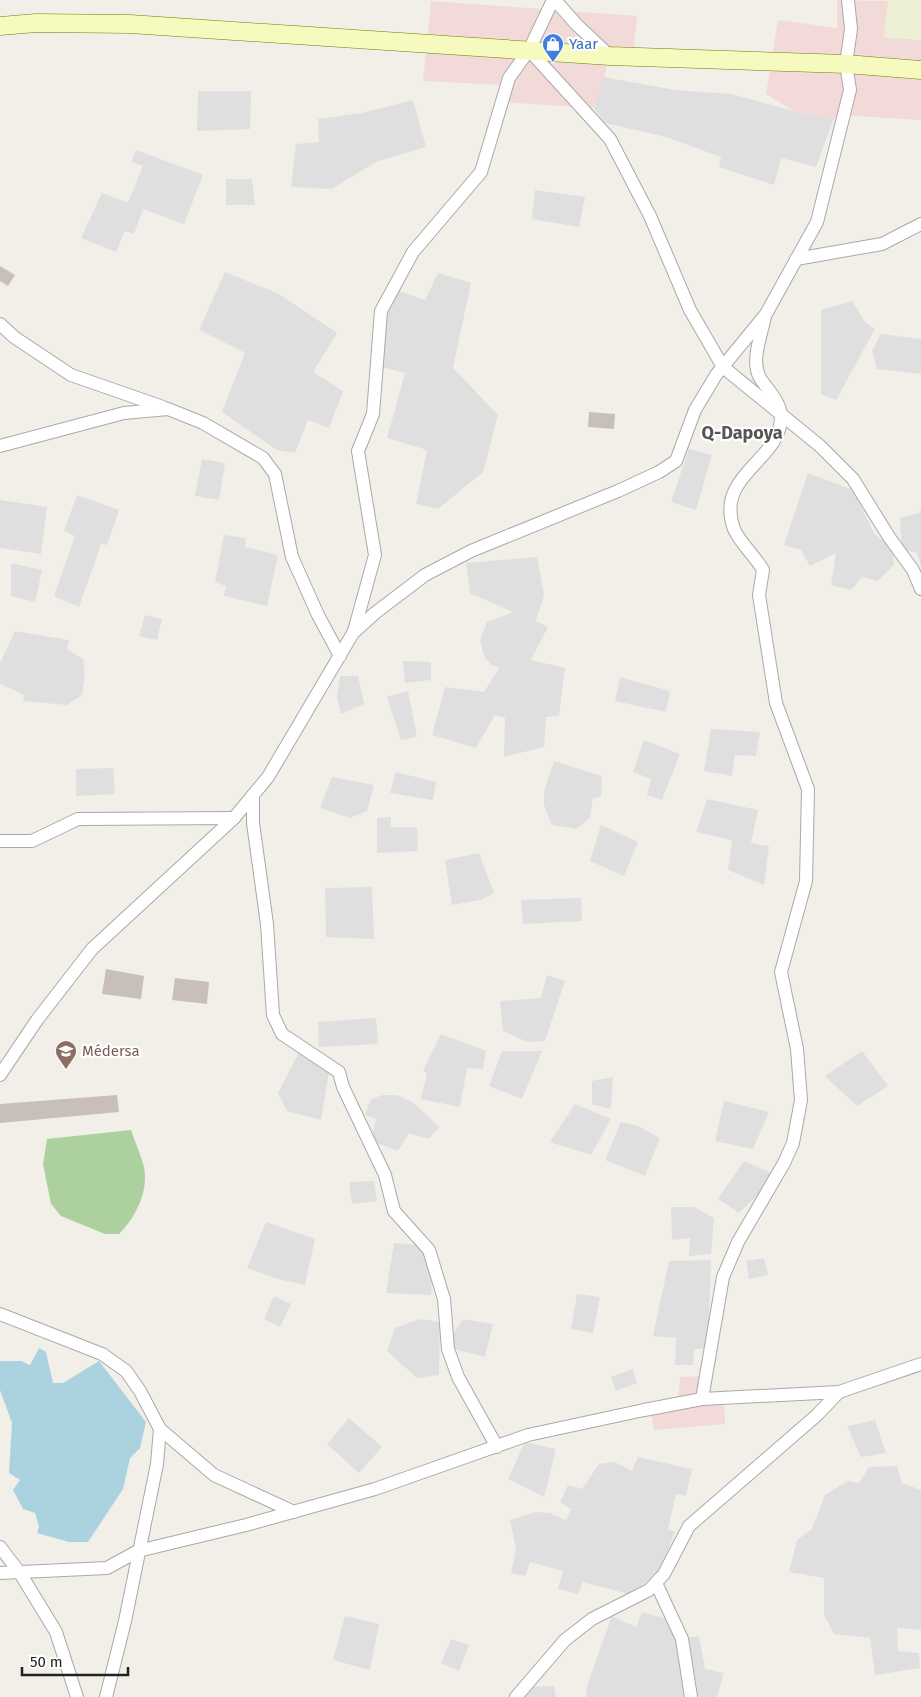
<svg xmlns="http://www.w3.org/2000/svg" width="921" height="1697" font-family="'Fira Sans',sans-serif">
	<rect width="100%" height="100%" fill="#f2efe9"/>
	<!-- residential -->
	<g fill="#e0dfdf">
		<path d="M603 77 675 90 731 94 793 111 834 118 816 167 781 158 774 185 719 167 721 157 666 137 605 123 594 108Z"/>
		<path d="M198 91H251L250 129 197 131Z"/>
		<path d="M413 100 426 147 378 161 331 189 291 187 296 144 319 142 318 119 362 113Z"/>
		<path d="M136 150 203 175 184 224 143 209 134 234 125 231 116 252 81 238 102 193 128 203 143 166 131 162Z"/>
		<path d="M226 179H252L255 205H226Z"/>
		<path d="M535 190 585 197 579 227 532 219Z"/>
		<path d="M225 272 279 294 337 333 313 372 343 391 329 428 308 420 295 453 277 450 222 412 245 353 199 330Z"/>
		<path d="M438 273 471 283 453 368 498 415 483 472 438 509 416 504 427 450 387 438 405 373 377 366 381 311 393 289 425 300Z"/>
		<path d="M852 301 866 323 875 329 836 400 821 394V310Z"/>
		<path d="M881 334 921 339V374L877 369 872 351Z"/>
		<path d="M689 449 712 455 696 510 671 502Z"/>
		<path d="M202 459 225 463 219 500 195 496Z"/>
		<path d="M808 473 853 490 874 533 893 550 894 565 877 581 862 577 851 590 831 585 836 553 810 566 801 550 784 545Z"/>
		<path d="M77 495 119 510 107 545 101 544 79 607 54 596 75 536 64 531Z"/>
		<path d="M0 500 47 507 41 554 0 548Z"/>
		<path d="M921 509V566L917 553 902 549 900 518 919 513Z"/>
		<path d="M224 535 246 538 245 547 278 555 267 606 224 596 226 586 215 582Z"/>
		<path d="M537 557 544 595 536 621 548 627 531 660 565 668 559 716 546 717 544 747 504 757 505 718 495 715 476 748 432 735 445 687 484 692 499 668 490 664 484 656 480 640 487 622 513 612 470 593 466 563Z"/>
		<path d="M11 563 42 570 35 602 11 596Z"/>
		<path d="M145 615 162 619 157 640 139 636Z"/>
		<path d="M15 631 69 640 67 649 83 659 85 674 82 695 67 705 23 701 24 695 0 684V663Z"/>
		<path d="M403 661 431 662V680L405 683Z"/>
		<path d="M340 676H358L364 704 341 714 337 696Z"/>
		<path d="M620 677 670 691 666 712 615 701Z"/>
		<path d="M408 691 417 737 401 740 387 697Z"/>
		<path d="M711 729 760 732 756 756 735 755 732 776 704 771Z"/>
		<path d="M644 740 680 754 662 800 647 795 651 779 633 772Z"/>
		<path d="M554 761 602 776 601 797 593 798 590 818 576 829 552 825 544 805V791Z"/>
		<path d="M113 768 115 794 76 796V769Z"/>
		<path d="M396 772 436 782 433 800 390 793Z"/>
		<path d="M332 777 374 785 367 811 350 818 320 808Z"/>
		<path d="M707 799 758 810 751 843 769 846 764 885 728 870 732 840 696 832Z"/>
		<path d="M391 817V827H417L418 851 377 853V818Z"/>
		<path d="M601 825 638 842 624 876 590 861Z"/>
		<path d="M479 853 494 893 481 900 452 905 445 860Z"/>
		<path d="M372 887 374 939 326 937 325 888Z"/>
		<path d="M581 898 582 921 523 924 521 900Z"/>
		<path d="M547 975 565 981 545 1041 527 1042 503 1031 500 1001 541 998Z"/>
		<path d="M376 1018 378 1044 319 1047 318 1022Z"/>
		<path d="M441 1034 486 1051 483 1069 467 1068 460 1107 421 1099 427 1073 423 1071Z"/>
		<path d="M502 1051H542L522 1099 489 1086Z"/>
		<path d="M862 1051 888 1086 857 1106 825 1076Z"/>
		<path d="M299 1052 329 1072 321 1120 287 1111 278 1093Z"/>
		<path d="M613 1077 611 1109 592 1104V1081Z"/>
		<path d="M383 1095H397L414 1103 439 1127 429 1139 409 1133 398 1151 371 1141 376 1119 365 1115 371 1099Z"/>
		<path d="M724 1101 769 1112 753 1149 715 1141Z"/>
		<path d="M575 1104 611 1119 591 1155 550 1142Z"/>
		<path d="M621 1122 638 1126 660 1138 645 1176 605 1160Z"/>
		<path d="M744 1161 772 1173 766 1187 739 1213 718 1199Z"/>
		<path d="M374 1181 377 1201 352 1204 349 1182Z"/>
		<path d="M671 1207H694L714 1218 711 1254 689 1256 690 1238 672 1240Z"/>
		<path d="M266 1222 315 1239 305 1285 278 1279 247 1268Z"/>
		<path d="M394 1243 421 1245 432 1274 431 1295 386 1293Z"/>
		<path d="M764 1258 768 1275 749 1279 746 1261Z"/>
		<path d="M711 1260 708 1349H694L693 1365H675L676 1338 653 1336 669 1261Z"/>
		<path d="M577 1294 600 1297 593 1333 571 1329Z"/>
		<path d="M274 1296 291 1304 280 1327 264 1319Z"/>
		<path d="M420 1319 440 1322 439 1375 417 1378 387 1351 395 1328Z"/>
		<path d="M463 1319 493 1324 485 1357 451 1348V1337Z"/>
		<path d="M633 1369 637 1383 616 1391 611 1377Z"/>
		<path d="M349 1418 382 1447 359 1473 327 1444Z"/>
		<path d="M875 1420 886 1453 861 1457 847 1426Z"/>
		<path d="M525 1442 556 1449 544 1497 508 1479Z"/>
		<path d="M638 1457 692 1469 686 1496 676 1494 668 1529 675 1532 662 1566 646 1582 628 1594 583 1582 578 1594 558 1589 563 1571 530 1562 525 1576 511 1573 516 1549 510 1520 535 1512 550 1513 566 1520 571 1509 560 1502 568 1485 582 1489 599 1464 615 1462 632 1471Z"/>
		<path d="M897 1466 902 1483 921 1490V1630L897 1628 898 1651 919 1653 920 1668 875 1675 870 1638 834 1634 824 1615V1578L789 1572 797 1540 812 1529 825 1495 848 1481 859 1483 869 1467Z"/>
		<path d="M642 1612 674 1621 682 1639 699 1636 705 1669 724 1673 717 1697H586L587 1686 612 1616 636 1627Z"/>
		<path d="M345 1616 379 1624 370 1670 333 1660Z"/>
		<path d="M451 1639 469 1645 459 1671 441 1663Z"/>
		<path d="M554 1686 556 1697H526L532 1687Z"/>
	</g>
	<!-- commercial -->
	<g fill="#f2dad9">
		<path d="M837 0 889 1 885 37 921 40V120L838 115 834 118 794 111 766 94 778 20 837 28Z"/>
		<path d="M431 1 637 16 633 57H610L594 108 500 102 502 85 423 81Z"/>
		<path d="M706 1376 702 1398 724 1397 725 1424 654 1430 650 1409 678 1403 680 1377Z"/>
	</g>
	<!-- farmland -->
	<path fill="#eef0d5" d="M853 0H921V40L884 37 888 1Z"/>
	<!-- forest -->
	<path fill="#add19e" d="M131 1130C135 1142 141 1155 144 1167 149 1192 135 1218 119 1234H105L61 1216 51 1204 43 1164 47 1139Z"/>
	<!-- water -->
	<path fill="#aad3df" d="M39 1348 46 1352 53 1383H63L99 1361 146 1422 140 1448 130 1458 123 1489 88 1542H69L37 1533 39 1526 35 1513 23 1509 13 1490 20 1480 9 1473 12 1423 0 1390V1361H21L30 1365Z"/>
	<!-- building -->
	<g fill="#c7bfb8">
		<path d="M0 266 15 275 8 286 0 281Z"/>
		<path d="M589 412 615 414 614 429 588 427Z"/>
		<path d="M106 969 144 976 141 999 102 994Z"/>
		<path d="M175 978 209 982 207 1004 172 1000Z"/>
		<path d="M117 1095 119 1112 0 1123V1104Z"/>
	</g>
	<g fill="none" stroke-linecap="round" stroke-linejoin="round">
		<!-- street casing -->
		<g stroke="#a9a9a9" stroke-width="14">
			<g id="street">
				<path d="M555 0 576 24 610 56"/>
				<path d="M529 50 553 0"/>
				<path d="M796 259 882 244 921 224"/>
				<path d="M0 324 14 337 71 375 163 407"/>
				<path d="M0 446 124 413 168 409 203 423 263 458 275 474 292 557 318 615 340 656"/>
				<path d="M354 631 375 555 358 451 373 414 381 311 413 252 481 172 509 78 529 50 610 139 650 216 690 310 723 367 820 446 853 479 889 537 913 570 921 589"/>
				<path d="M253 795V823L267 924 273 1015 282 1034 339 1072 343 1087 385 1175 394 1211 429 1250 444 1299 448 1349 458 1377 497 1447"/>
				<path d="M0 841H32L78 819 234 818"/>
				<path d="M0 1075 37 1020 92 949 234 818 268 777 353 633 375 613 425 575 471 551 618 491 659 472 676 461 695 410 716 375 766 314 817 222 850 90 846 64 851 29 848 0"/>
				<path d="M0 1314 102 1354 126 1371 140 1391 160 1429 214 1475 294 1512"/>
				<path d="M702 1399 723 1277 738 1242 784 1163 793 1143 801 1100 797 1049 781 972 806 881 808 789 776 703 759 595 763 570C755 556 740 543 734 529 714 474 782 461 781 416 780 400 766 389 759 376 751 359 762 333 765 316"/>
				<path d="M0 1547 20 1573 56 1632 77 1697"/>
				<path d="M0 1573 107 1568 138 1551 246 1525 375 1489 528 1435 644 1410 702 1399 839 1392"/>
				<path d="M656 1583 682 1639 691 1697"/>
				<path d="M106 1697 125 1621 157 1464 160 1429"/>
				<path d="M516 1697 565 1640 592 1619 649 1590 664 1574 689 1526 817 1415 839 1392 921 1364"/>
			</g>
		</g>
		<!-- secondary casing -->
		<g stroke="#707d05" stroke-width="19">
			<path id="secondary" d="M0 26 36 23 130 24 610 56 846 64 921 70"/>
		</g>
		<!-- street -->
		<use href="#street" stroke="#fff" stroke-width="12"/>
		<!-- secondary -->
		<use href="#secondary" stroke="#f7fabf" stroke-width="18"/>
	</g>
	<!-- icons -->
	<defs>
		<g id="shop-pin" transform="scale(1.125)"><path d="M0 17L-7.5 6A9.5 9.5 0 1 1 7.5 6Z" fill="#3f7fe0" stroke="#fff"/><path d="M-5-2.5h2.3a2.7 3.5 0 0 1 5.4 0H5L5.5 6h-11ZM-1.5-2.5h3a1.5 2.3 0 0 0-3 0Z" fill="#fff"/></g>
		<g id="school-pin" transform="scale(1.125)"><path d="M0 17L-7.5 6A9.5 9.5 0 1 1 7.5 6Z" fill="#8d6e63" stroke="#fff"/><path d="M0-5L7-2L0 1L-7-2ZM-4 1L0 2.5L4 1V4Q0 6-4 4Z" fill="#fff"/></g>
	</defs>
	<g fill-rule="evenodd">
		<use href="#shop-pin" x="553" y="44"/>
		<use href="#school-pin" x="66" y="1051"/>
	</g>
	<g text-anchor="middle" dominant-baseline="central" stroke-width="4.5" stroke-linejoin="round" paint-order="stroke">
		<!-- shop labels -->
		<g font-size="15" fill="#366cbe" stroke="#fff" text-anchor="start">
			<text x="569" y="44">Yaar</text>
		</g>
		<!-- education labels -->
		<g font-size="15" fill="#785e54" stroke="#fff" text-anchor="start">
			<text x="82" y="1051">Médersa</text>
		</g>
		<!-- quarter labels -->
		<g font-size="18" font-weight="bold" fill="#555" stroke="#fff">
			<text x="742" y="433">Q-Dapoya</text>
		</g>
	</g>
	<!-- scale -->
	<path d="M22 1667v8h106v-8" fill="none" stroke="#222222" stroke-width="2.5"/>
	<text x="30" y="1667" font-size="15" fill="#222222" stroke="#ffffff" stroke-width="4" paint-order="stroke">50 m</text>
</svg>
